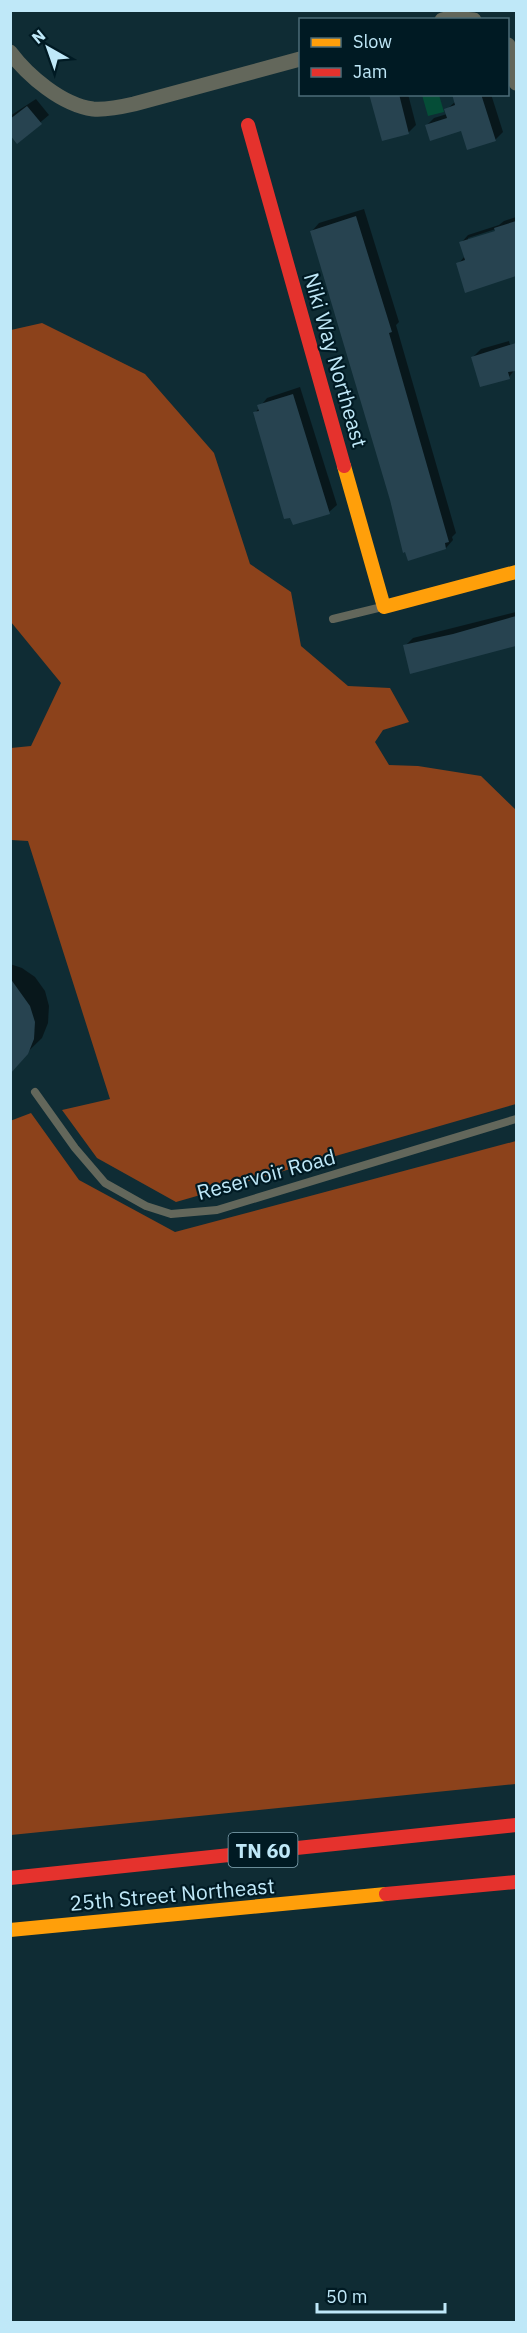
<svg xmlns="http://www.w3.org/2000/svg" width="527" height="2333" font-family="'IBM Plex Sans',sans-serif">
	<rect width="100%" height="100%" fill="#0f2c34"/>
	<!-- forest -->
	<g fill="#8c421b">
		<path d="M42 323 145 374 214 453 250 564 291 592 301 646 348 686 390 688 409 722 383 730 375 742 389 765 418 766 481 776 516 810V1104L176 1202 97 1158 62 1110 110 1099 28 841 11 840V748L31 746 61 683 11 622V330Z"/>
		<path d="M31 1113 79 1180 175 1232 516 1141V1784L11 1835 10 1121Z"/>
	</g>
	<!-- water -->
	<path fill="#054d37" d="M422 95H439L444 112 428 116Z"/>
	<!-- shadow -->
	<g fill="#0007" fill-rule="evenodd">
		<path d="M371 94H408L416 125 409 132 383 140Z"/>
		<path d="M454 94H491L503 132 495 140 462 129 426 126 434 118 447 114 446 110 456 101Z"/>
		<path d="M36 99 49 115 18 141 14 136 10 139V116Z"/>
		<path d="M364 209 399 322 396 325 456 533 452 537 453 540 446 548 399 528 312 231 319 223Z"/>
		<path d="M516 217V275L466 291 458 264 465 256 461 243 468 235 499 225 504 221ZM502 227 503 230 468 241V238Z"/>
		<path d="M509 341 516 368 509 377 473 357 481 349Z"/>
		<path d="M300 387 337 505 329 512 255 413 267 398Z"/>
		<path d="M516 612V644L411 672 405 646 413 638Z"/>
		<path d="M10 964 22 968 35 977 45 991 49 1006 48 1023 42 1038 10 1069Z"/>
	</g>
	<!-- building -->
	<g fill="#274350">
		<path d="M369 94H399L409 134 382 141Z"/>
		<path d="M452 94H481L496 141 467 150 461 131 430 141 425 125 447 118 444 109 455 105Z"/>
		<path d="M27 106 42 124 17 144 10 135V119Z"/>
		<path d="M356 216 392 332 389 333 449 542 445 543 446 549 408 561 405 552 403 553 390 500 310 231Z"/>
		<path d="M516 221V276L465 293 456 263 465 260 459 242 495 231 494 228Z"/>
		<path d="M516 343V371L508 372 510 379 480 387 471 357Z"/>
		<path d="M293 394 330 514 293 525 290 518 284 519 253 412 259 411 257 405Z"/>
		<path d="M516 616V646L410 674 403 645 453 634Z"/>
		<path d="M10 978 30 1006 35 1022 34 1039 28 1054 10 1074Z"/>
	</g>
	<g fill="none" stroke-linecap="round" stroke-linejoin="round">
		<!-- lane -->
		<g stroke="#63675b" stroke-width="8">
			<path d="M333 619 382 607"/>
			<path d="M35 1092 75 1148 105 1183 146 1206 171 1214 217 1210 516 1119"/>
		</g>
		<!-- street -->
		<g stroke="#63675b" stroke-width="15">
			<path d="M442 20 450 18 474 20"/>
			<path d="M508 45 516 83"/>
			<path d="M10 52C28 76 62 105 93 109 107 110 121 107 134 104L300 59"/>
		</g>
		<!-- slow -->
		<g stroke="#ff9f0a" stroke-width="14">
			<path d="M344 466 384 607 516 572"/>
			<path d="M10 1930 386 1894"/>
		</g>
		<!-- jam -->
		<g stroke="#e5322d" stroke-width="14">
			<path d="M248 125 344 466"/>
			<path d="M10 1878 516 1825"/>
			<path d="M386 1894 516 1882"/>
		</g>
	</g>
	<g text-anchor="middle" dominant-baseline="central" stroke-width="4.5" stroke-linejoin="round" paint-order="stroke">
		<!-- shield labels -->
		<rect fill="#001a23" stroke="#86aab8" stroke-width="1.5" x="228.5" y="1833" width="69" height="34" rx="4.5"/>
		<g font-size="20" font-weight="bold" fill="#bfe8f8">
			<text x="263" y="1850">TN 60</text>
		</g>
		<!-- street labels -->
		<g font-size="21" fill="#bfe8f8" stroke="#001a23">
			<text transform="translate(336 360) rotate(74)">Niki Way Northeast</text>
			<text transform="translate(266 1174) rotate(-15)">Reservoir Road</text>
			<text transform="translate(172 1894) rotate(-5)">25th Street Northeast</text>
		</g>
	</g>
	<!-- border -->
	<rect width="527" height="2333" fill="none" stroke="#bfe8f8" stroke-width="24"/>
	<!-- legend -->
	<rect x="299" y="18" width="210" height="78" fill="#001a23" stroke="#4c6c78" stroke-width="1.5"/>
	<rect x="311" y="38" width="30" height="9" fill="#ff9f0a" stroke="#4c6c78" stroke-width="1.5"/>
	<text x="353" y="48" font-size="18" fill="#bfe8f8">Slow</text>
	<rect x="311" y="68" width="30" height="9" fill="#e5322d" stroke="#4c6c78" stroke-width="1.5"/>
	<text x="353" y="78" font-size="18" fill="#bfe8f8">Jam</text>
	<!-- north arrow -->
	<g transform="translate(48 48) rotate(320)" stroke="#001a23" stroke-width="4.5" paint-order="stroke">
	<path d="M0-4.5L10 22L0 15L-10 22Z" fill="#bfe8f8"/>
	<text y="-9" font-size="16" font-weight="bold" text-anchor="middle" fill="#bfe8f8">N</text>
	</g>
	<!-- scale -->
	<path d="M317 2303v9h128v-9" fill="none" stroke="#bfe8f8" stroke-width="3"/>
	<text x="326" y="2303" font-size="18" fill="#bfe8f8" stroke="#001a23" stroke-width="4.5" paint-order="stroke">50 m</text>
</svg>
